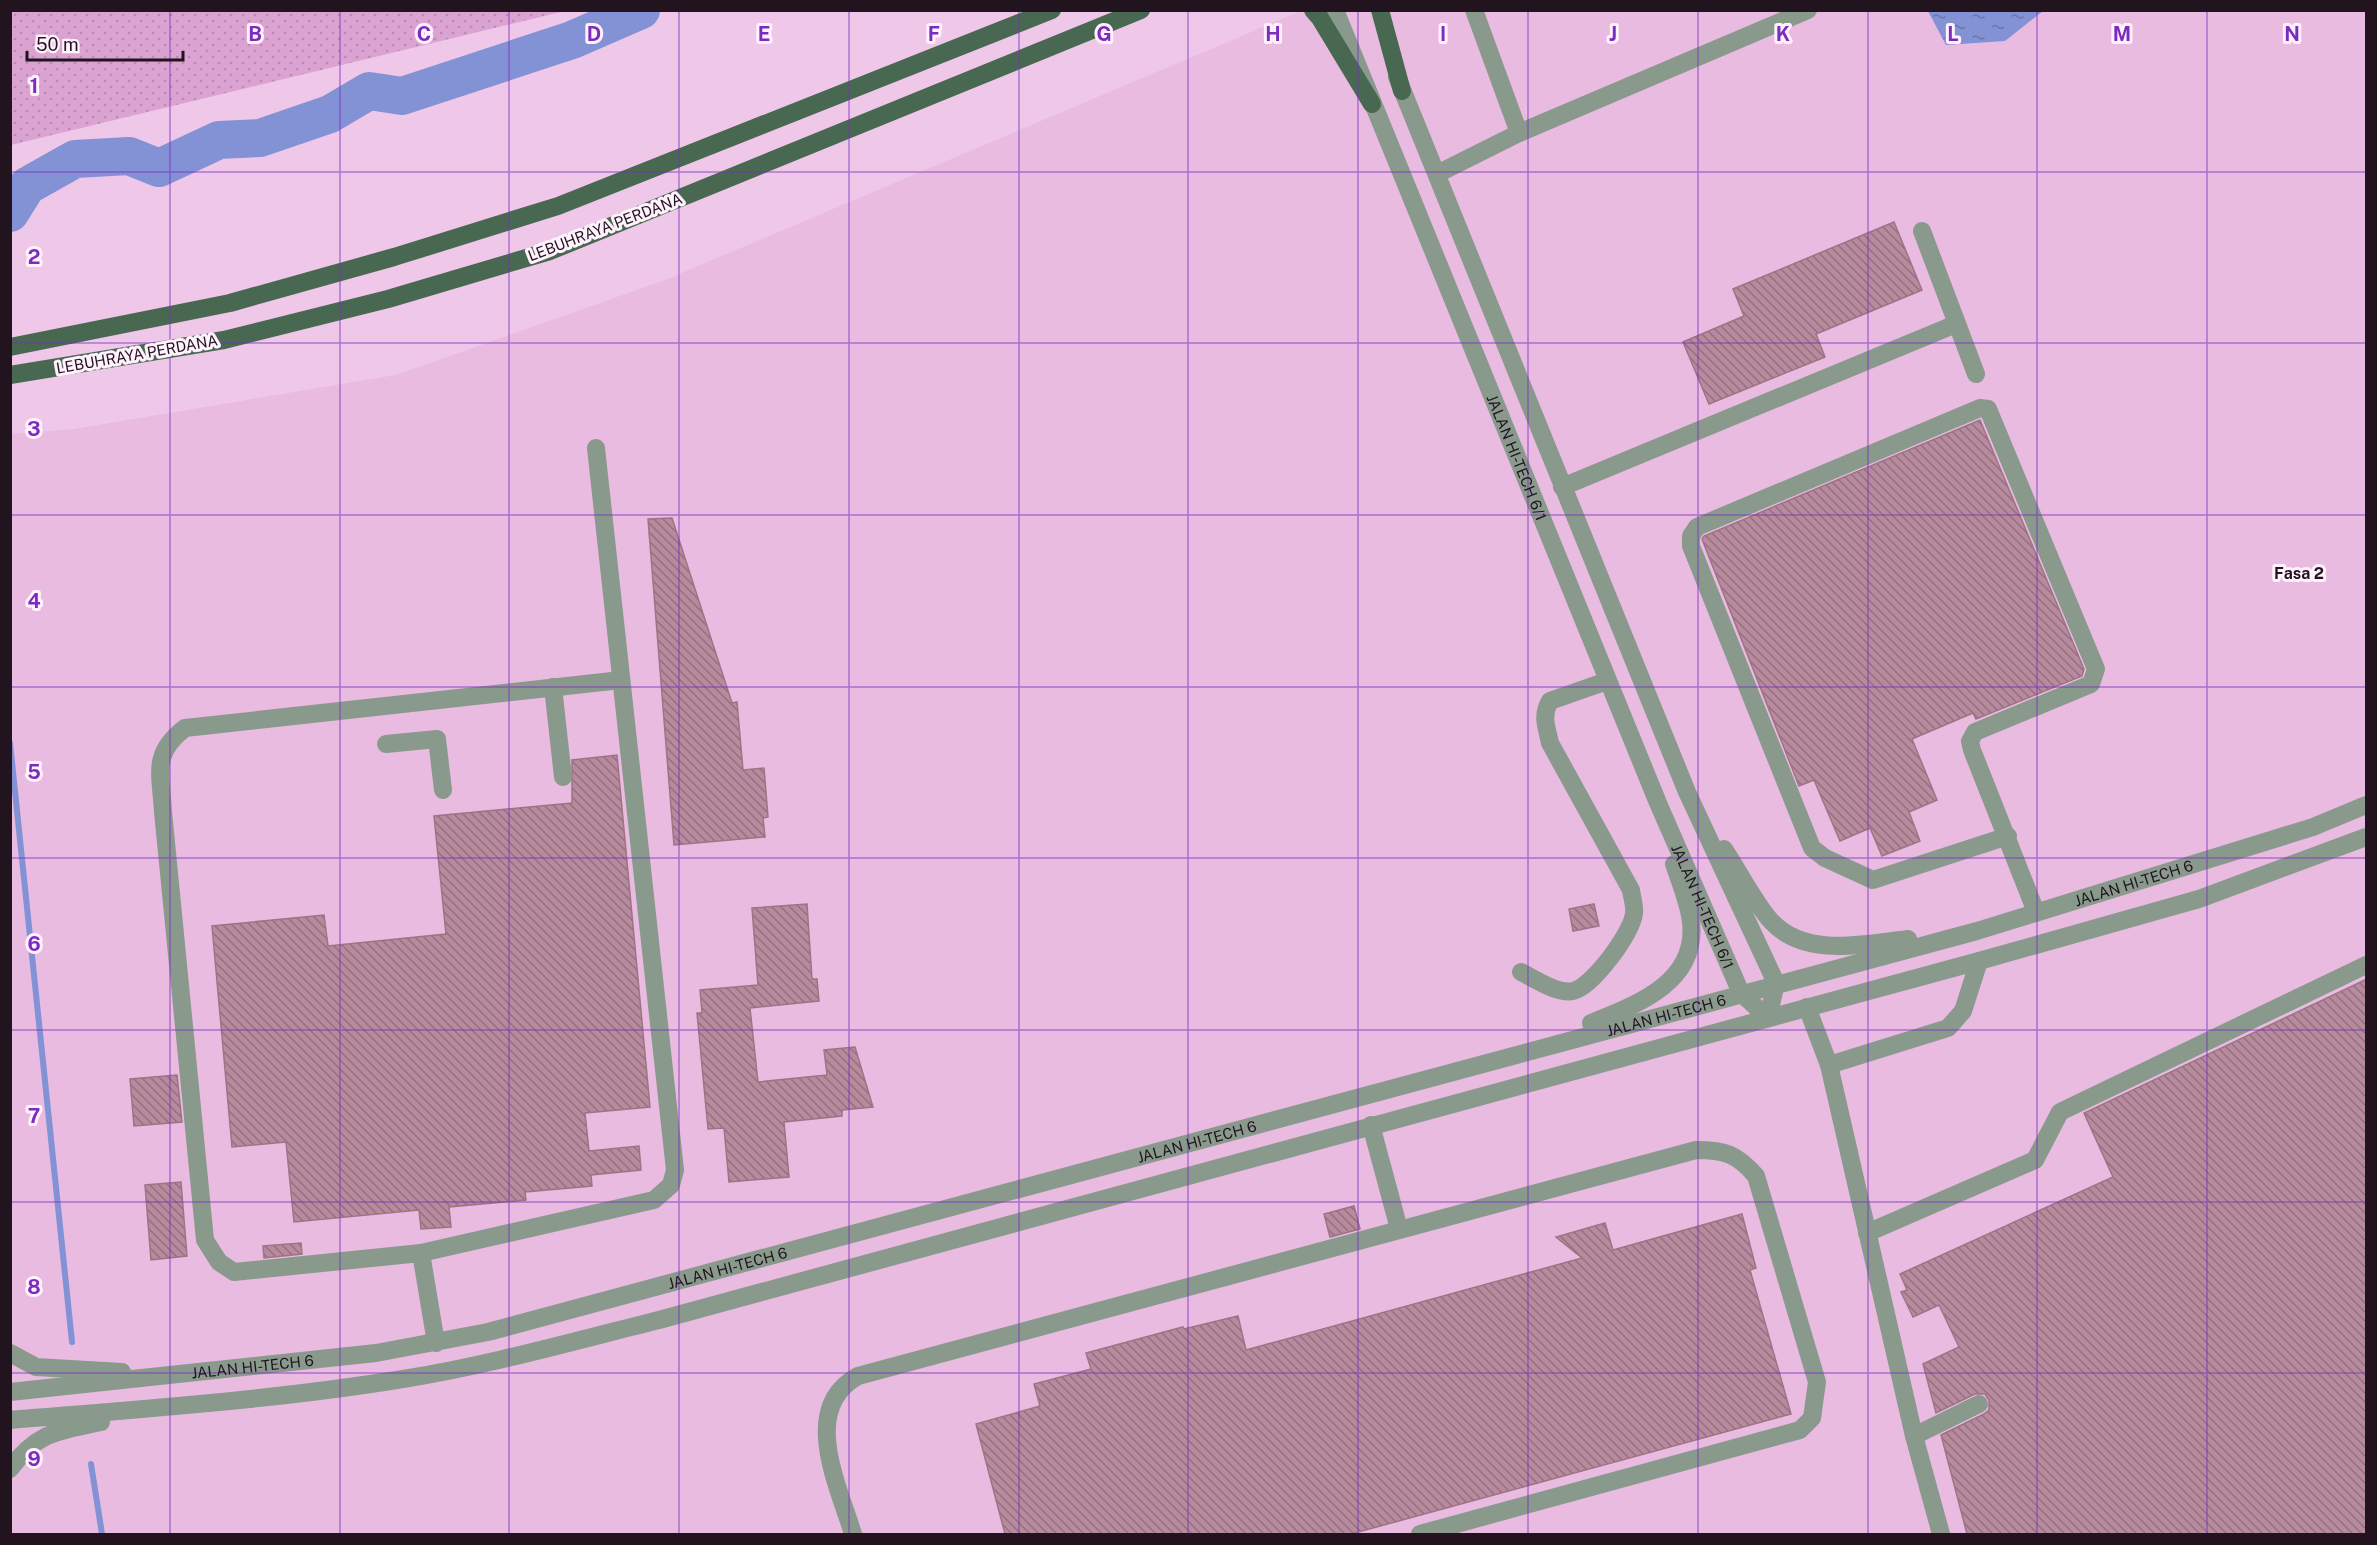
<svg xmlns="http://www.w3.org/2000/svg" width="2377" height="1545" font-family="'Public Sans',sans-serif">
	<defs>
		<pattern id="grass-dots" width="8" height="8" patternUnits="userSpaceOnUse" patternTransform="scale(1.5)"><rect width="8" height="8" fill="#dba3d2"/><path d="M2 2h.1M6 6h.1" fill="none" stroke="#bc8bb4" stroke-width="1.8" stroke-linecap="round"/></pattern>
		<pattern id="water-ripples" width="26" height="14" patternUnits="userSpaceOnUse" patternTransform="scale(1.5)"><rect width="26" height="14" fill="#8292d4"/><path d="M2 4q2-2 4 0t4 0M15 11q2-2 4 0t4 0" fill="none" stroke="#6a76ab"/></pattern>
		<pattern id="building-back-hatch" width="6" height="6" patternUnits="userSpaceOnUse" patternTransform="scale(1.5)"><rect width="6" height="6" fill="#b88a9d"/><path d="M-1 5l2 2M0 0l6 6M5-1l2 2" fill="none" stroke="#95707f"/></pattern>
	</defs>
	<rect width="100%" height="100%" fill="#efc7e8"/>
	<!-- built -->
	<path fill="#e9bbe1" d="M1301 11H2366V1534H11V434L74 429 396 375 665 280Z"/>
	<!-- grass -->
	<path fill="url(#grass-dots)" d="M11 10H565V11L11 145Z"/>
	<!-- water -->
	<path fill="url(#water-ripples)" d="M1928 11H2043L2005 41 1946 45Z"/>
	<g fill="none" stroke-linecap="round" stroke-linejoin="round">
		<!-- stream -->
		<g stroke="#8292d4" stroke-width="6">
			<path d="M10 743 72 1342"/>
			<path d="M91 1464 102 1534"/>
		</g>
		<!-- river -->
		<path stroke="#8292d4" stroke-width="38" d="M10 213 27 186 75 159 129 156 159 168 219 140 260 138 330 114 369 91 402 96 572 40 641 10"/>
	</g>
	<!-- building -->
	<g fill="url(#building-back-hatch)" stroke="#9f7385" stroke-width="1.5">
		<path d="M1894 222 1922 290 1816 334 1825 357 1709 404 1683 342 1744 316 1733 289Z"/>
		<path d="M1980 420 2084 669 2082 676 1976 719 1973 713 1912 739 1937 800 1909 812 1920 841 1882 856 1870 828 1840 841 1814 780 1799 786 1702 539 1704 536Z"/>
		<path d="M672 518 732 703 737 702 743 770 764 768 768 817 763 818 765 837 674 845 648 519Z"/>
		<path d="M617 755 650 1107 585 1113 589 1151 639 1146 641 1170 591 1175 592 1186 525 1192 526 1200 449 1207 451 1227 421 1229 419 1210 294 1222 286 1142 232 1147 212 926 324 915 328 946 446 934 434 816 572 803V760Z"/>
		<path d="M807 904 812 979H817L819 1001 750 1008 758 1082 827 1075 824 1050 855 1047 873 1107 842 1110V1116L784 1122 789 1177 729 1182 724 1128 708 1129 697 1013H702L700 990 758 985 752 908Z"/>
		<path d="M1594 904 1599 926 1573 931 1569 909Z"/>
		<path d="M2367 979V1534H1967L1941 1435 1984 1414 1989 1410V1400L1985 1394H1975L1936 1413 1923 1364 1959 1347 1939 1305 1913 1317 1901 1292 1907 1290 1900 1274 2113 1177 2084 1113Z"/>
		<path d="M177 1075 182 1122 134 1126 130 1079Z"/>
		<path d="M181 1182 187 1256 151 1260 145 1185Z"/>
		<path d="M1354 1206 1360 1229 1330 1237 1324 1214Z"/>
		<path d="M1742 1214 1756 1268 1750 1270 1791 1414 1351 1534H1005L976 1424 1040 1406 1034 1384 1091 1369 1086 1353 1183 1327 1184 1329 1238 1316 1246 1350 1582 1258 1556 1237 1605 1223 1613 1250Z"/>
		<path d="M301 1243 302 1254 264 1258 263 1246Z"/>
	</g>
	<g fill="none" stroke-linecap="round" stroke-linejoin="round">
		<!-- minor -->
		<g stroke="#899a8d" stroke-width="18">
			<path id="s1" d="M1335 10 1658 803 1741 993 1768 1018"/>
			<path d="M1474 10 1519 133"/>
			<path d="M1397 77 1687 792 1776 983 1768 1018"/>
			<path d="M1437 174 1519 133 1808 10"/>
			<path d="M1922 231 1976 374"/>
			<path d="M596 448 675 1170 671 1185 654 1200 421 1253 234 1272 219 1262 205 1240 163 812C161 774 151 754 185 728L621 680"/>
			<path d="M1562 487 1956 324"/>
			<path d="M553 687 563 777"/>
			<path d="M386 744 437 739 443 790"/>
			<path d="M2008 836 1873 880 1825 858 1812 848 1691 546V536L1697 527 1980 408 1988 409 2096 669 2091 684 1975 732 1970 741 1972 750 2036 912"/>
			<path d="M1724 849C1737 868 1757 907 1772 922 1806 958 1865 944 1908 939"/>
			<path d="M1521 972C1535 979 1557 994 1573 991 1592 987 1633 932 1634 913 1635 906 1632 898 1631 890L1550 743C1547 728 1541 716 1550 701L1607 681"/>
			<path d="M1807 1007 1829 1065 1948 1028 1963 1011 1979 961"/>
			<path d="M1591 1023C1635 1005 1698 983 1691 922 1689 903 1680 882 1674 864"/>
			<path d="M1829 1065 1914 1436 1941 1534"/>
			<path d="M1371 1125 1399 1229"/>
			<path d="M1867 1233 2035 1160 2060 1112 2366 965"/>
			<path d="M421 1253 436 1343"/>
			<path d="M10 1353 36 1367 122 1372"/>
			<path id="s2" d="M10 1392 376 1353 488 1332 1977 931 2313 827 2366 805"/>
			<path d="M10 1420C142 1409 273 1400 403 1379 490 1365 574 1341 659 1320L1979 961 2199 899 2366 837"/>
			<path d="M1914 1436 1979 1404"/>
			<path d="M10 1469C38 1431 59 1431 101 1422"/>
			<path d="M853 1534C839 1487 799 1408 858 1376L1696 1150C1725 1150 1737 1154 1756 1176L1817 1382 1812 1418 1800 1430 1420 1534"/>
		</g>
		<!-- major -->
		<g stroke="#486851" stroke-width="18">
			<path d="M1313 10 1320 18 1372 104"/>
			<path d="M1380 10 1402 91"/>
			<path d="M10 347 230 303 394 257 558 206 1052 10"/>
			<path d="M10 375 224 340 388 299 550 251 1141 10"/>
		</g>
	</g>
	<!-- grid -->
	<path fill="none" stroke="#7b2cbf" stroke-width="1.5" stroke-opacity="0.55" d="M170 10V1534M340 10V1534M509 10V1534M679 10V1534M849 10V1534M1019 10V1534M1188 10V1534M1358 10V1534M1528 10V1534M1698 10V1534M1868 10V1534M2037 10V1534M2207 10V1534M10 172H2366M10 343H2366M10 515H2366M10 687H2366M10 858H2366M10 1030H2366M10 1202H2366M10 1373H2366"/>
	<g text-anchor="middle" dominant-baseline="central" stroke-width="6" stroke-linejoin="round" paint-order="stroke">
		<!-- street labels -->
		<g font-size="15" fill="#21141f" stroke="#fff2fc">
			<text transform="translate(605 227) rotate(-21)">LEBUHRAYA PERDANA</text>
			<text transform="translate(137 354) rotate(-10)">LEBUHRAYA PERDANA</text>
			<text stroke="none"><textPath href="#s1" startOffset="483">JALAN HI-TECH 6/1</textPath></text>
			<text stroke="none"><textPath href="#s2" startOffset="2188">JALAN HI-TECH 6</textPath></text>
			<text stroke="none"><textPath href="#s1" startOffset="969">JALAN HI-TECH 6/1</textPath></text>
			<text stroke="none"><textPath href="#s2" startOffset="1702">JALAN HI-TECH 6</textPath></text>
			<text stroke="none"><textPath href="#s2" startOffset="1216">JALAN HI-TECH 6</textPath></text>
			<text stroke="none"><textPath href="#s2" startOffset="730">JALAN HI-TECH 6</textPath></text>
			<text stroke="none"><textPath href="#s2" startOffset="244">JALAN HI-TECH 6</textPath></text>
		</g>
		<!-- neighbourhood labels -->
		<g font-size="16" font-weight="bold" fill="#21141f" stroke="#fff2fc">
			<text x="2299" y="573">Fasa 2</text>
		</g>
	</g>
	<g font-size="20" text-anchor="middle" font-weight="bold" fill="#7b2cbf" stroke="#fff2fc" stroke-width="6" stroke-linejoin="round" paint-order="stroke">
		<text x="255" y="41">B</text>
		<text x="424" y="41">C</text>
		<text x="594" y="41">D</text>
		<text x="764" y="41">E</text>
		<text x="934" y="41">F</text>
		<text x="1104" y="41">G</text>
		<text x="1273" y="41">H</text>
		<text x="1443" y="41">I</text>
		<text x="1613" y="41">J</text>
		<text x="1783" y="41">K</text>
		<text x="1953" y="41">L</text>
		<text x="2122" y="41">M</text>
		<text x="2292" y="41">N</text>
		<text x="34" y="93">1</text>
		<text x="34" y="264">2</text>
		<text x="34" y="436">3</text>
		<text x="34" y="608">4</text>
		<text x="34" y="779">5</text>
		<text x="34" y="951">6</text>
		<text x="34" y="1123">7</text>
		<text x="34" y="1294">8</text>
		<text x="34" y="1466">9</text>
	</g>
	<!-- border -->
	<rect width="2377" height="1545" fill="none" stroke="#21141f" stroke-width="24"/>
	<!-- scale -->
	<path d="M27 51v9h156v-9" fill="none" stroke="#21141f" stroke-width="3"/>
	<text x="36" y="51" font-size="18" fill="#21141f" stroke="#fff2fc" stroke-width="4.5" paint-order="stroke">50 m</text>
</svg>
